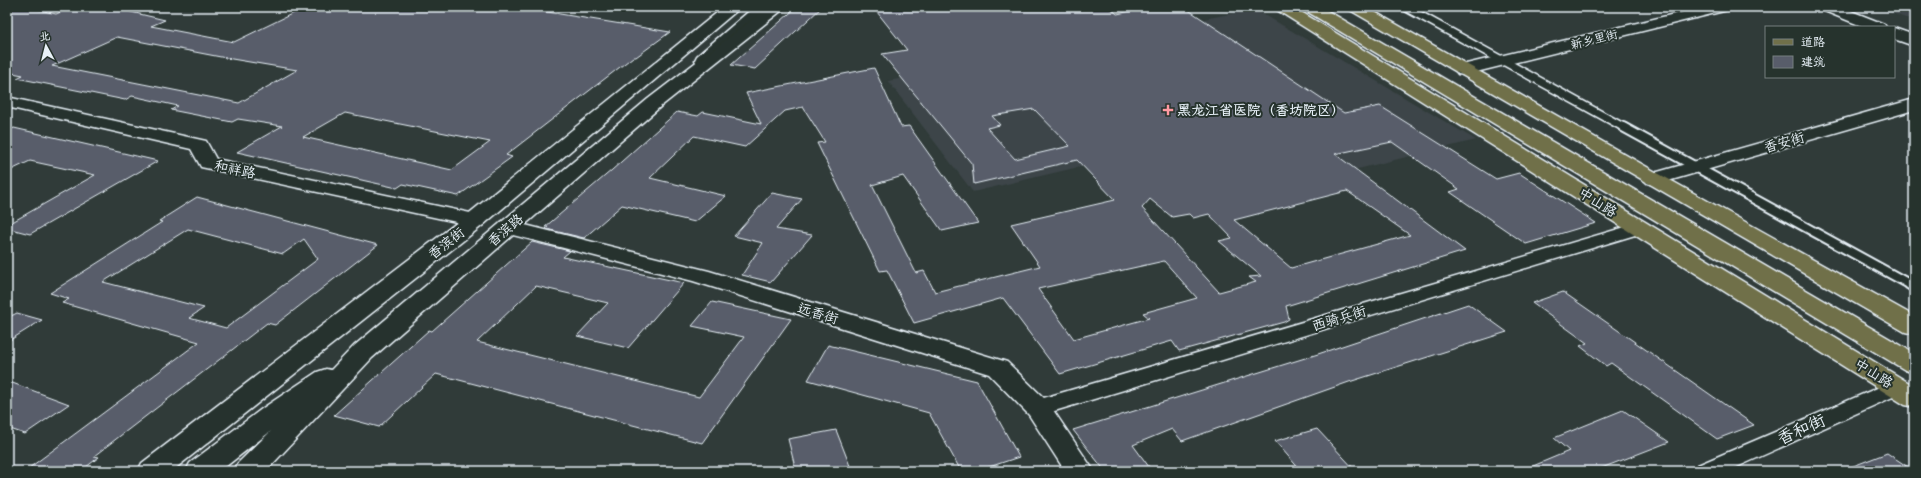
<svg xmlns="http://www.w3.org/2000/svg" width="1921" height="478" font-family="Delius,'LXGW WenKai TC',sans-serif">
	<rect width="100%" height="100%" fill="#303b39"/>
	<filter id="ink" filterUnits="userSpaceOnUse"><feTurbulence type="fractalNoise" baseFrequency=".025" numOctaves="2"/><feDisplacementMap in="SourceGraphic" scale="8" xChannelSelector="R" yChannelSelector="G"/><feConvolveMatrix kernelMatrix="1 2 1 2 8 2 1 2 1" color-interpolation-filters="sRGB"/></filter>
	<g filter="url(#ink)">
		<!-- built -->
		<g fill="#3c4548">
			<path d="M1875 7H1914V21Z"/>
			<path d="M1255 9 1476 140 1248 196 1185 142 973 192 888 81Z"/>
		</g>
		<!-- building -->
		<g fill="#585d6a" stroke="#e8f1f8" fill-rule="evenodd">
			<path d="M7 7H28L56 14 72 7H110L165 20 151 26 234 42 306 7H517L670 32 636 57H633L506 155 512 157 458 196 403 184 397 188 237 152 282 126 238 119 232 122 171 110 178 106 146 99 132 96 125 100 17 78 23 75 7 72ZM117 37 226 58 297 70 239 103 52 66ZM345 113 490 142 452 170 303 137Z"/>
			<path d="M797 7H822L755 69 731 65Z"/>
			<path d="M873 7H1109L1117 14 1150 7H1184L1344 113 1380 106 1496 179 1519 173 1596 223 1526 244 1450 192 1459 189 1392 142 1335 154 1465 251 1286 306 1289 319 1284 322 1179 351 1172 341 1060 374 1003 298 914 323 887 270 880 271 817 143 825 142 803 107 785 111 745 147 694 136 650 178 726 196 695 222 622 205 584 238 546 229 548 227H545L612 170 677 112 698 116 703 112 761 124 746 93 874 68 901 127 909 126 978 223 942 231 903 176 872 185 916 273 924 271 935 292 1040 266 1011 224 1115 200 1077 160 974 184 972 164 882 54 907 50ZM1034 109 1070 146 1015 159 987 128 1000 125 992 116ZM1347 191 1410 235 1291 268 1234 220ZM1150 199 1172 217 1189 214 1193 218 1209 214 1232 238 1219 241 1261 276 1249 277 1256 282 1219 292 1142 208ZM1164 261 1197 298 1143 313 1149 318 1074 339 1038 289Z"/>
			<path d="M14 128 97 147 158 161 30 234 7 228V225L95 175 30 161 7 172V131Z"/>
			<path d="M772 193 802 199 776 229 812 235 771 282 742 275 763 243 734 236Z"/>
			<path d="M197 197 378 245 275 325 267 323 94 456 99 457 81 471H25L199 342 62 303 69 299 50 293 162 222 159 221ZM188 229 283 254 304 239 318 259 226 328 189 318 204 308 103 282Z"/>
			<path d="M532 242 570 251 563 257 684 283 628 348 577 336 608 303 536 286 477 342 699 397 744 337 692 326 712 302 791 319 702 443 436 374 379 427 334 415 429 330 432 331Z"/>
			<path d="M1563 292 1754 425 1717 439 1611 363 1606 366 1580 346 1587 343 1532 303Z"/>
			<path d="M1468 304 1507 332 1349 382 1182 441 1172 429 1133 445 1152 471H1105L1073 430 1318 354Z"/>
			<path d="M17 313 42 320 7 342V318Z"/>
			<path d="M828 345 977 381 1019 457 977 471H961L929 413 808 380Z"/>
			<path d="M7 381 69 404 25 434 7 428Z"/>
			<path d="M1623 410 1669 442 1594 471H1521L1569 451 1554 438Z"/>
			<path d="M1317 429 1356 471H1301L1275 441Z"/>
			<path d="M836 430 852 471H796L788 439Z"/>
			<path d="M1887 453 1914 471H1844L1843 470Z"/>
		</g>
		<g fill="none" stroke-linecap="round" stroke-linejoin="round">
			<!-- service-far2 casing -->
			<g stroke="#e8f1f8" stroke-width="10">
				<path id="service-far2" d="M1405 7 1625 128"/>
			</g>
			<!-- service-far1 casing -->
			<g stroke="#e8f1f8" stroke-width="12">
				<path id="service-far1" d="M1623 127 1911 285"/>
			</g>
			<!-- service casing -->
			<g stroke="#e8f1f8" stroke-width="14">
				<path id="service" d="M1910 284 1914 286"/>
			</g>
			<!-- minor casing -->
			<g stroke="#e8f1f8" stroke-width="3">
				<g id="minor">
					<path d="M1639 223 1645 224 1648 228 1645 232 1038 416 1030 414 1027 408 1030 402Z"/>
					<path d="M1896 380 1904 382 1907 387 1904 392 1728 471H1694L1698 465Z"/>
				</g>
			</g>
			<!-- tertiary casing -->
			<g stroke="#e8f1f8" stroke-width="3">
				<g id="tertiary">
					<path d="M754 7H771L709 64 703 65 697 64 695 60 697 56Z"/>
					<path d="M1704 7H1731L1728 10 1464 75 1458 74 1455 70 1458 66Z"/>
					<path d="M1819 7H1841L1884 24 1886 27H1864L1822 10Z"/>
					<path d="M1894 28 1914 35V46L1894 39Z"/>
					<path d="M7 97 206 141 216 159 475 214 483 215 486 220 483 225 475 226 201 167 191 149 7 107Z"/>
					<path d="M1914 99V110L1661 183 1654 185 1647 183 1644 179 1647 175Z"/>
					<path d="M509 221 709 271 1007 362 1047 401 1094 471H1065L1029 415 989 374 693 281 501 232 498 227 501 222Z"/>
				</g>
			</g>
			<!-- secondary casing -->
			<g stroke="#e8f1f8" stroke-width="3">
				<g id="secondary">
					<path d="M724 7H741L483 225 172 471H138L142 463 467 215Z"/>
					<path d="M768 7H786L660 107 372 358 266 471H234L238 463 271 431 220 471H186L190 463 263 408 317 372 326 369 331 370 354 346 648 99Z"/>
				</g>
			</g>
			<!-- primary casing -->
			<g stroke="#e8f1f8" stroke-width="3">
				<g id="primary">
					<path d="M1274 7H1293L1914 386V407L1905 405 1277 10Z"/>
					<path d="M1307 7H1321L1914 353V373L1905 370 1308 12 1305 9Z"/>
					<path d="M1347 7H1366L1661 175 1914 316V334L1905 332 1350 10Z"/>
				</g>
			</g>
			<!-- service-far2 -->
			<use href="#service-far2" stroke="#26332d" stroke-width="7"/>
			<!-- service-far1 -->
			<use href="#service-far1" stroke="#26332d" stroke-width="8"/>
			<!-- service -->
			<use href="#service" stroke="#26332d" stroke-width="10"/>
			<!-- minor -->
			<use href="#minor" fill="#26332d" fill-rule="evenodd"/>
			<!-- tertiary -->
			<use href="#tertiary" fill="#26332d" fill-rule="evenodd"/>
			<!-- secondary -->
			<use href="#secondary" fill="#26332d" fill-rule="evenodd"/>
			<!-- primary -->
			<use href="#primary" fill="#70704a" fill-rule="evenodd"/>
		</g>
	</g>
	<!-- markers -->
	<path fill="#ff9aa2" stroke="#26332d" stroke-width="1.5" d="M1166 104h4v4h4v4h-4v4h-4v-4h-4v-4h4z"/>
	<g text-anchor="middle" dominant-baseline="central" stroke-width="4" stroke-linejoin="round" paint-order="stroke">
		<!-- far-street labels -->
		<g font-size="12" fill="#e8f1f8" stroke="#26332d">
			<text transform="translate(1594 39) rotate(-14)">新乡里街</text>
		</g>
		<!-- poi labels -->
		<g font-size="14" font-weight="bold" fill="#e8f1f8" stroke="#26332d" text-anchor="start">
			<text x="1177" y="110">黑龙江省医院（香坊院区）</text>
		</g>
		<!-- street labels -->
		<g font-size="14" fill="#e8f1f8" stroke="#26332d">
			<text transform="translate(1784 142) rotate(-16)">香安街</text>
			<text transform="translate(235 169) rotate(12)">和祥路</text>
			<text transform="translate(1598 202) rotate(32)">中山路</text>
			<text transform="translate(505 230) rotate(-40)">香滨路</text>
			<text transform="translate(446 243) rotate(-38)">香滨街</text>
			<text transform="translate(818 313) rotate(17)">远香街</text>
			<text transform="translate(1339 318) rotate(-17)">西骑兵街</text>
			<text transform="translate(1874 373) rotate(32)">中山路</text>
		</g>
		<!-- near-street labels -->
		<g font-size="17" fill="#e8f1f8" stroke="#26332d">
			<text transform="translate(1801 429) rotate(-24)">香和街</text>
		</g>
	</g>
	<!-- margin -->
	<rect width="1921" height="478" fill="none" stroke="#26332d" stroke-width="24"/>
	<rect x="12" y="12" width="1897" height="454" fill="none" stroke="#e8f1f8" stroke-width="1.5" filter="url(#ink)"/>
	<!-- legend -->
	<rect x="1765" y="26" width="130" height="52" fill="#26332d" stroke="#747f7e"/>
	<rect x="1773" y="39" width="20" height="6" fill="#70704a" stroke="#747f7e"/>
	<text x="1801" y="46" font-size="12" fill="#e8f1f8">道路</text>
	<rect x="1773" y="56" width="20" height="12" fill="#585d6a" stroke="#747f7e"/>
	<text x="1801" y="66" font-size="12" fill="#e8f1f8">建筑</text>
	<!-- north arrow -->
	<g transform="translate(46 46) rotate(353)" stroke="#26332d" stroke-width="3" paint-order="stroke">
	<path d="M0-3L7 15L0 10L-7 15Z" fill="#e8f1f8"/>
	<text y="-6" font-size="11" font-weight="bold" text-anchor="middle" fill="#e8f1f8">北</text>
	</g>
</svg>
